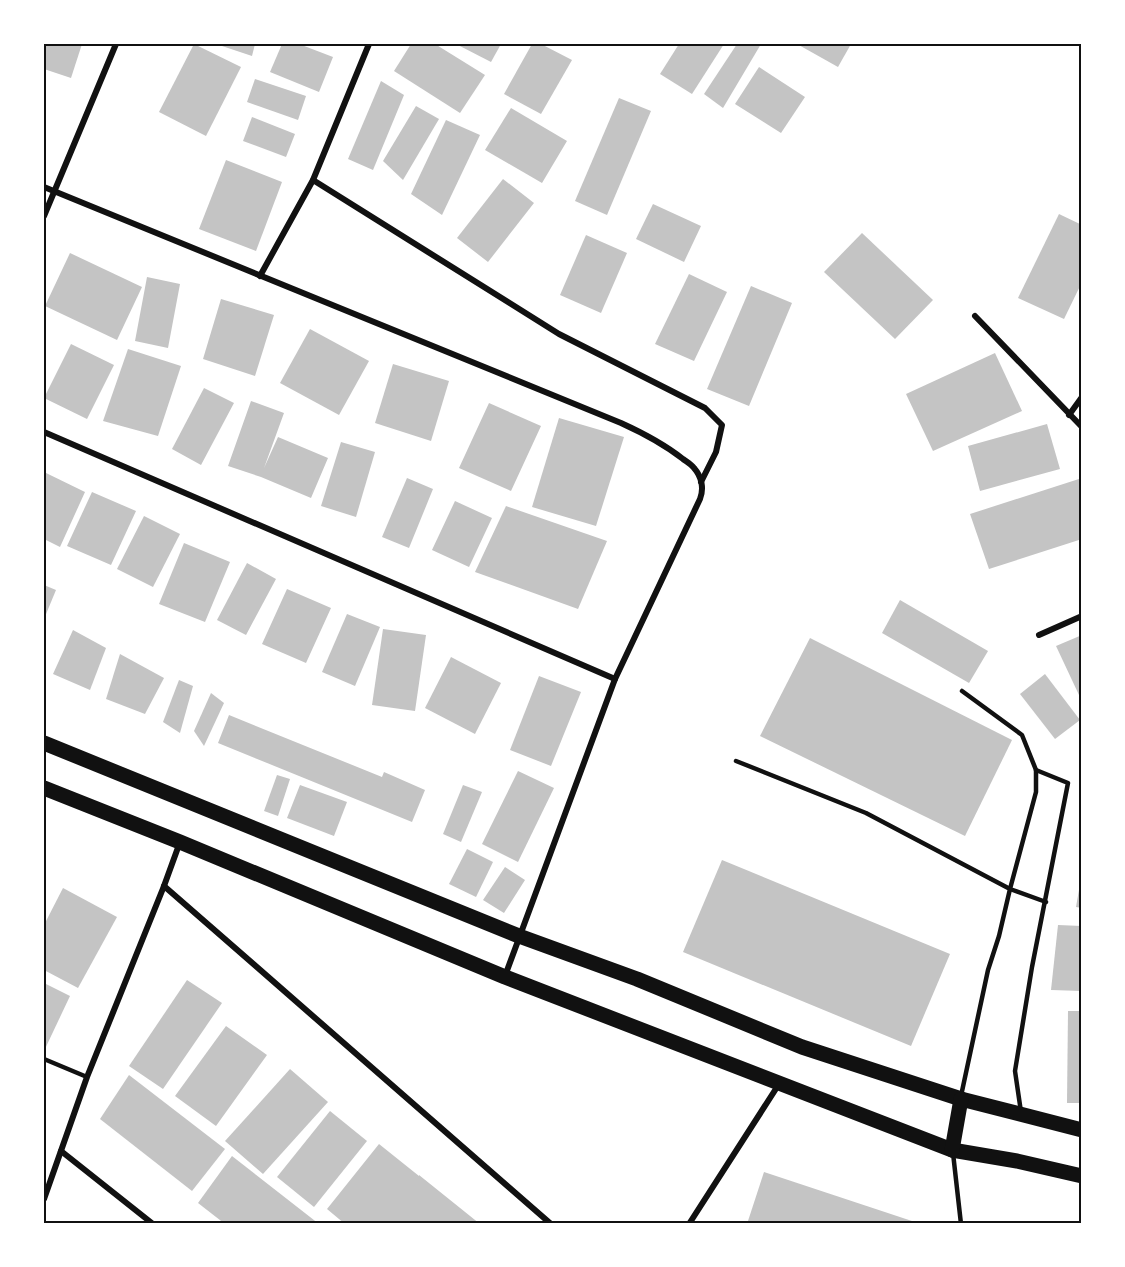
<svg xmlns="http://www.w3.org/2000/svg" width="1125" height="1267" font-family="'Archivo Narrow',sans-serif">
	<rect width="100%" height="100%" fill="#fff"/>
	<!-- building -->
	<g fill="#c4c4c4">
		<path d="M45 44H82L71 78 44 69V48Z"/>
		<path d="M194 44 241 67 206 136 159 112Z"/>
		<path d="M216 44H255L252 56Z"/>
		<path d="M282 44H299L333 57 319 92 270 72Z"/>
		<path d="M411 44H435L485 75 460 113 394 71Z"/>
		<path d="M456 44H501L491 62Z"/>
		<path d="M532 44H541L572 60 541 114 504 94Z"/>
		<path d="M679 44H724L692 94 660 74Z"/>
		<path d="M737 44H761L723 108 704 94Z"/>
		<path d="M797 44H851L838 67Z"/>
		<path d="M759 67 805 97 781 133 735 104Z"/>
		<path d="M255 79 306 96 298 120 247 102Z"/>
		<path d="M381 81 404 95 373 170 348 159Z"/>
		<path d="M619 98 651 111 607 215 575 201Z"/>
		<path d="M416 106 439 119 403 180 383 161Z"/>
		<path d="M511 108 567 141 542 183 485 150Z"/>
		<path d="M252 117 295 134 286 157 243 141Z"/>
		<path d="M446 120 480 135 442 215 411 194Z"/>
		<path d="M226 160 282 182 256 251 199 229Z"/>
		<path d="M503 179 534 203 488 262 457 238Z"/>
		<path d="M653 204 701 226 684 262 636 239Z"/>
		<path d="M1059 214 1082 225V282L1064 319 1018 298Z"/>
		<path d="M862 233 933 300 895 339 824 272Z"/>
		<path d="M586 235 627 253 601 313 560 295Z"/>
		<path d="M70 253 142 287 117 340 45 306Z"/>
		<path d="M689 274 727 292 694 361 655 344Z"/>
		<path d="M147 277 180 284 168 348 135 341Z"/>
		<path d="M751 286 792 303 749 406 707 389Z"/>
		<path d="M221 299 274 315 255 376 203 359Z"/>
		<path d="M310 329 369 361 339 415 280 383Z"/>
		<path d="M71 344 114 365 87 419 44 398Z"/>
		<path d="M128 349 181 366 158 436 103 421Z"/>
		<path d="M995 353 1022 411 933 451 906 394Z"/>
		<path d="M393 364 449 381 431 441 375 423Z"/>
		<path d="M204 388 234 403 201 465 172 449Z"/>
		<path d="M251 401 284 413 264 468 278 437 328 458 311 498 261 477 228 466Z"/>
		<path d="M489 403 541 426 511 491 459 468Z"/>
		<path d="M559 418 624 437 596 526 532 507Z"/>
		<path d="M1047 424 1060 469 980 491 968 446Z"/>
		<path d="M341 442 375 452 356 517 321 506Z"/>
		<path d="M44 472 85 492 60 547 44 539Z"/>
		<path d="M407 478 433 489 409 548 382 537Z"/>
		<path d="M1082 478V539L989 569 970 514Z"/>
		<path d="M92 492 136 511 111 565 67 546Z"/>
		<path d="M455 501 492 518 469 567 432 550Z"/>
		<path d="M506 506 607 541 578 609 475 572Z"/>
		<path d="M144 516 180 534 153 587 117 569Z"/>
		<path d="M184 543 230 562 205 622 159 604Z"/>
		<path d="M247 563 276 579 246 635 217 620Z"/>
		<path d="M44 585 56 590 44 619Z"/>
		<path d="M287 589 331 608 306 663 262 644Z"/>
		<path d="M900 600 988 651 969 683 882 633Z"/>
		<path d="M347 614 380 627 355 686 322 672Z"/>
		<path d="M383 629 426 635 415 711 372 705Z"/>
		<path d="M73 630 106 648 90 690 53 674Z"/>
		<path d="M1082 635V694L1079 695 1056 646Z"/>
		<path d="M810 638 1012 740 965 836 760 736Z"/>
		<path d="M120 654 164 678 145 714 106 699Z"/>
		<path d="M451 657 501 683 475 734 425 708Z"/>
		<path d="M1045 674 1080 720 1055 739 1020 694Z"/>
		<path d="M539 676 581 692 551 766 510 750Z"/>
		<path d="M179 680 193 686 180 733 163 722Z"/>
		<path d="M211 693 224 703 204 746 194 731Z"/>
		<path d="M229 715 382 777 384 772 425 790 412 822 218 743Z"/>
		<path d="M518 771 554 788 518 862 482 844Z"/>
		<path d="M277 775 290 779 278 816 264 811Z"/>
		<path d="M300 785 347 802 334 836 287 818Z"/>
		<path d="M463 785 482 792 461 842 443 834Z"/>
		<path d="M467 849 493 862 476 897 449 884Z"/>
		<path d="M722 860 950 954 911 1046 683 952Z"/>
		<path d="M505 867 525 880 504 913 483 900Z"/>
		<path d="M1080 884H1082V908L1076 907Z"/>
		<path d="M63 888 117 917 78 988 44 970V925Z"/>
		<path d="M1058 925 1082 926V991L1051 990Z"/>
		<path d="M187 980 222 1003 163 1089 129 1066Z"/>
		<path d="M44 983 70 996 44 1051Z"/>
		<path d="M1068 1011H1082V1103H1067Z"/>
		<path d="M226 1026 267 1055 216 1126 175 1096Z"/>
		<path d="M290 1069 328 1102 263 1174 225 1141Z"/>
		<path d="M129 1075 225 1149 192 1191 100 1119Z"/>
		<path d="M330 1111 367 1141 314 1207 277 1177Z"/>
		<path d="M379 1144 419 1176V1175L480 1224H345L327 1209Z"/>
		<path d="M232 1156 319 1224H225L198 1203Z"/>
		<path d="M764 1172 918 1223V1224H747Z"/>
	</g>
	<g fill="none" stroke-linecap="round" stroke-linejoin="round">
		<!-- service -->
		<g stroke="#111" stroke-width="4.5">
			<path d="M962 691 1022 735 1036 770V792L1010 889 1046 902"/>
			<path d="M736 761 866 813 1010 889 999 936 988 970 961 1096"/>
			<path d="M44 1059 87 1077"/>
			<path d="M1021 1112 1015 1071 1032 967 1068 783 1036 770"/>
			<path d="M953 1153 961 1224"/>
		</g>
		<!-- minor -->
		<g stroke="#111" stroke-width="6">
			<path d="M313 180 559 334 705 408 722 425 716 452 701 482"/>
			<path d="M44 187 621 423C643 433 664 444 683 459 687 462 691 464 694 468 702 477 704 489 700 499L615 679 505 976"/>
			<path d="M44 216 116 44"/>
			<path d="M260 276 313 180 369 44"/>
			<path d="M975 316 1082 427"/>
			<path d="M1069 415 1082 397"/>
			<path d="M44 432 615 679"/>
			<path d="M1039 635 1082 616"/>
			<path d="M164 886 551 1224"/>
			<path d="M61 1151 153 1224"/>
			<path d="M44 1199 87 1077 164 886 180 842"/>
			<path d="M689 1224 779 1084"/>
		</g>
		<!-- primary -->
		<g stroke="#111" stroke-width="15">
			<path d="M44 743 519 936 637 979 802 1047 961 1099 1082 1130"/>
			<path d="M44 788 180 842 505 977 952 1150 1017 1161 1082 1176"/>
			<path d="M952 1150 961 1099"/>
		</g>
	</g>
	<!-- border -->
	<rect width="1125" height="1267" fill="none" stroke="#ffffff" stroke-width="90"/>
	<rect x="45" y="45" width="1035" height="1177" fill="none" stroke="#111" stroke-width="2"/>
</svg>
